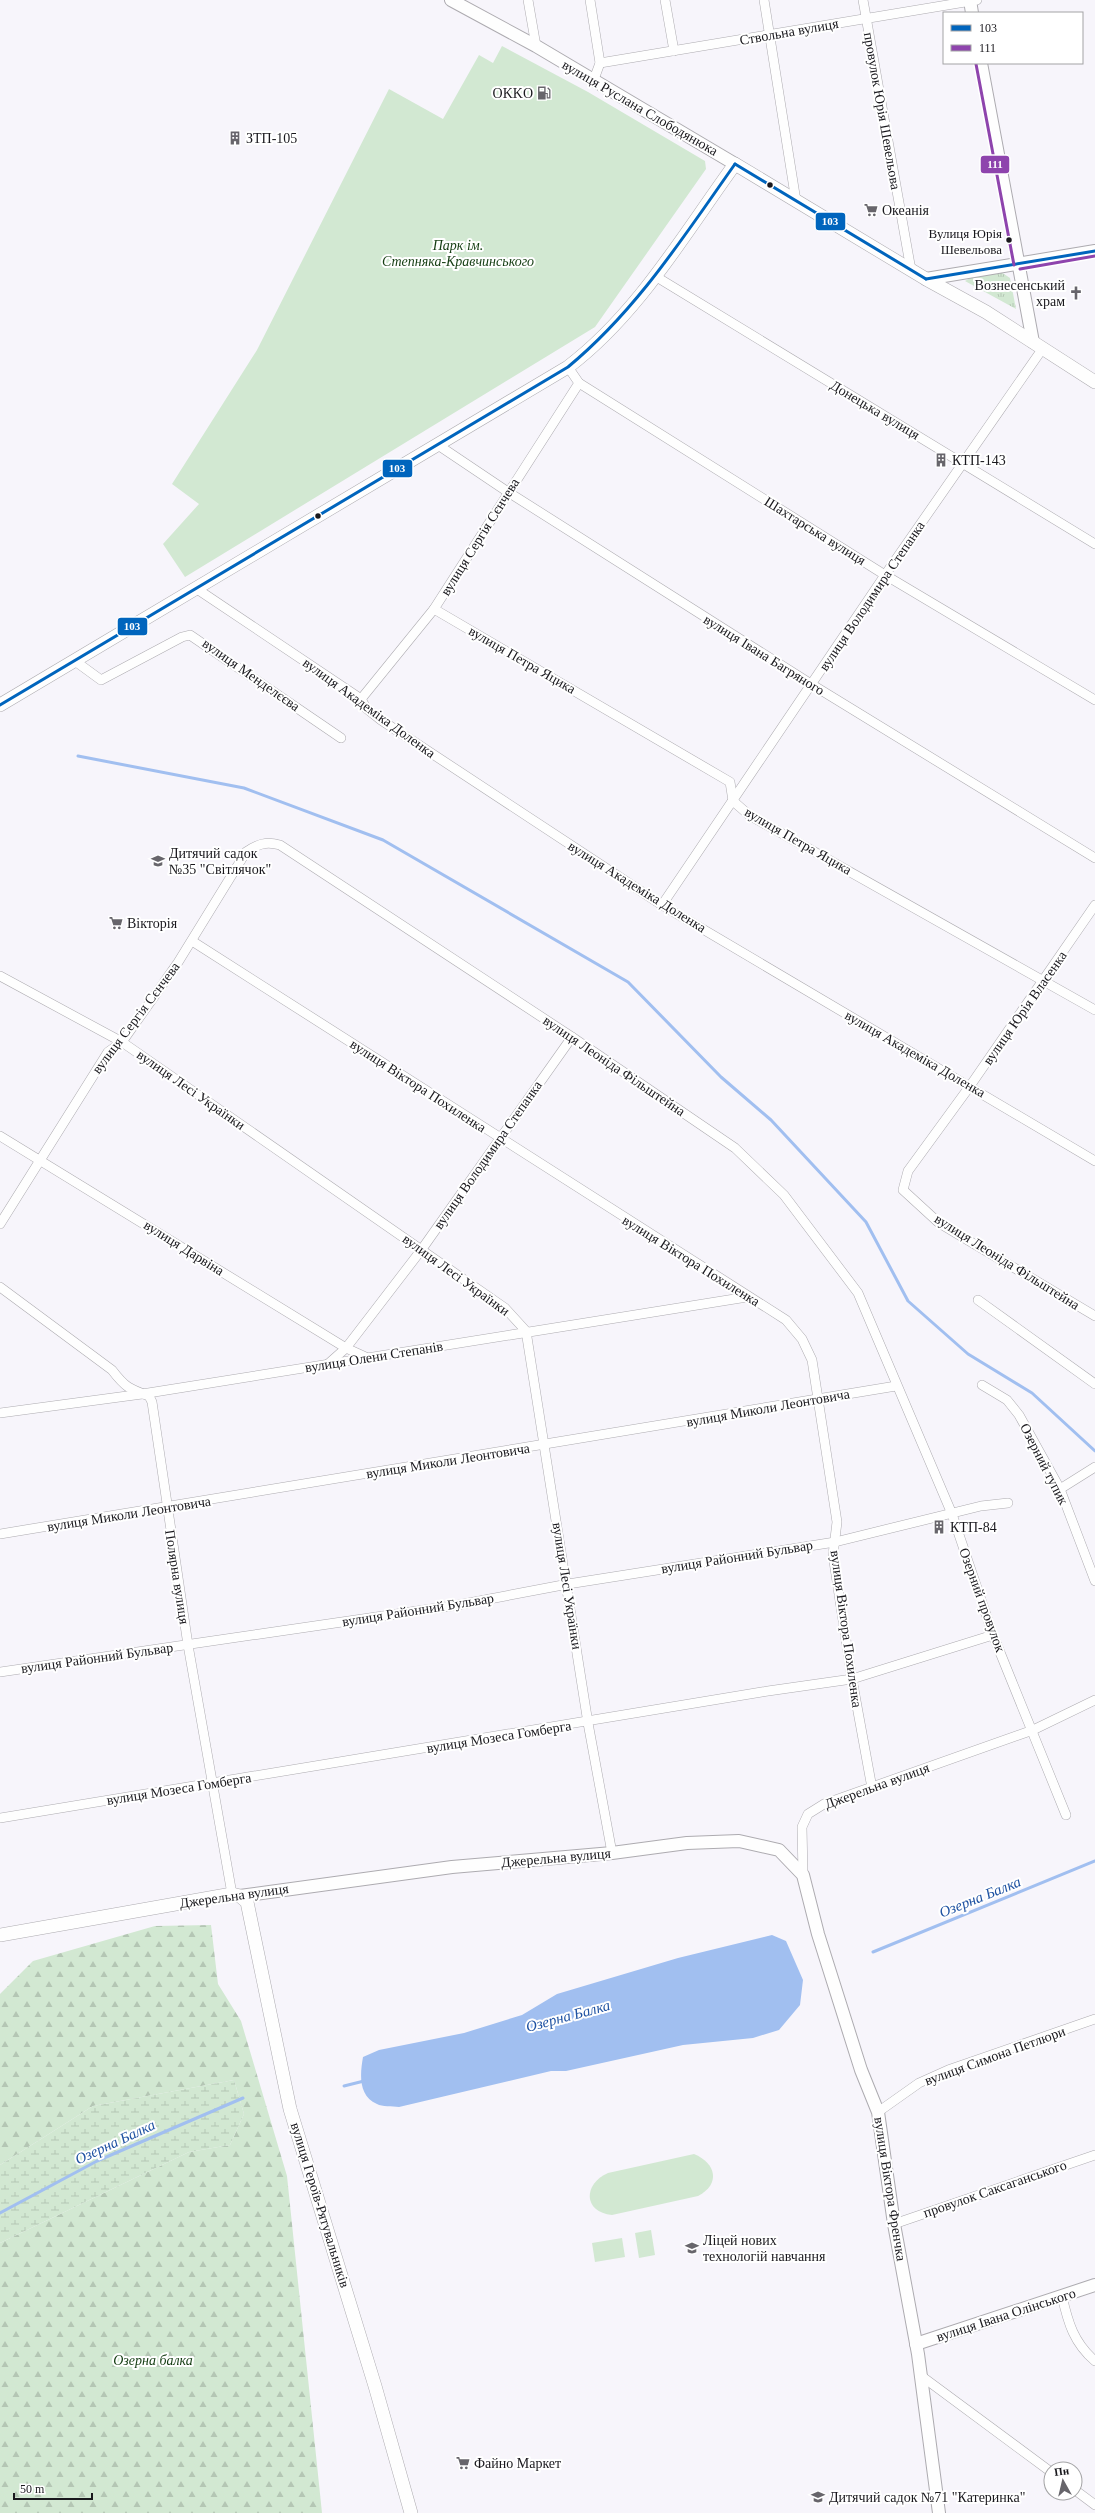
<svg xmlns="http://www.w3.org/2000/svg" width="1095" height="2513" font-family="'Times New Roman',serif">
	<defs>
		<pattern id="grass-tufts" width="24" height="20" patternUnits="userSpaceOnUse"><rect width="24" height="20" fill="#d2e8d2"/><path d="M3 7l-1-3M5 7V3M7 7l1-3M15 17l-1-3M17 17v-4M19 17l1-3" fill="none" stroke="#b4c6b4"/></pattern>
		<pattern id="forest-firs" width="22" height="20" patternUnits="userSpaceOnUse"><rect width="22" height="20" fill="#d2e8d2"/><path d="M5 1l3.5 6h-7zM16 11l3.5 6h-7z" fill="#b4c6b4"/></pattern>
		<pattern id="wetland-marsh" width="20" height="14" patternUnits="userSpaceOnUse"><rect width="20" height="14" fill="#d2e8d2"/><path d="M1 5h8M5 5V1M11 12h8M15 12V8" fill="none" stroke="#b4c6b4"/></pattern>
	</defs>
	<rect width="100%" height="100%" fill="#f7f5fb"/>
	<!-- grass -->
	<path fill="url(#grass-tufts)" d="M1001 272 1010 278 1016 309 965 281 972 277Z"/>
	<!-- forest -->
	<path fill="url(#forest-firs)" d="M211 1925 218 1984 241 2021 287 2176 322 2513H0V2243L189 2152 230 2145 244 2114 234 2080 93 2106 0 2165V1994L33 1961 155 1926Z"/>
	<!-- wetland -->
	<path fill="url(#wetland-marsh)" d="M234 2080 244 2114 230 2145 189 2152 0 2243V2165L93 2106Z"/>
	<!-- green -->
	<g fill="#d2e8d2">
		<path d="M502 46 588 92 705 161 706 169 595 327 185 577 163 544 199 504 172 484 257 350 389 89 443 119 479 55 493 63Z"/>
		<path d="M694 2154C716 2163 721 2184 698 2196L612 2215C583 2212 583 2184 608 2173Z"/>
		<path d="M651 2230 655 2255 639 2258 635 2233Z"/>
		<path d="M622 2238 625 2257 595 2262 592 2243Z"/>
	</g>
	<!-- water -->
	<path fill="#a1bff0" d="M772 1935 786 1941 803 1980 800 2005 779 2030 753 2038 683 2045 566 2071H551L399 2107C392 2106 382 2107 377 2104 358 2096 360 2074 363 2057L379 2050 464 2033 522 2015 557 1994 678 1958Z"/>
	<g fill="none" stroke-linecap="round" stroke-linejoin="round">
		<!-- stream -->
		<g stroke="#a1bff0" stroke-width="3">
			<path d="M78 756 244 788 383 840 628 982 721 1077 771 1120 866 1222 908 1301 968 1354 1032 1393 1095 1451"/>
			<path d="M873 1952 1095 1861"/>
			<path d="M344 2086 364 2081"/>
			<path d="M0 2213 97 2161 243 2098"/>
		</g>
		<!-- minor casing -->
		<g stroke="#adabb0" stroke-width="10">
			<g id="minor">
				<path d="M528 0 536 46"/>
				<path d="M590 0 600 63 593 82"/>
				<path d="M665 0 674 51"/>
				<path d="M764 0 796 201"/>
				<path d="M863 0 911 270"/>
				<path d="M600 63 977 0"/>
				<path d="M655 276 1095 544"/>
				<path d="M579 383 885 575 1095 700"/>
				<path d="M438 445 508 492 811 684 1095 858"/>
				<path d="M197 589 361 699 366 708 381 720 662 905 1095 1161"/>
				<path d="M434 609 730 782 733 801 749 815 1095 1010"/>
				<path d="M75 661 101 680 182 637 190 635 341 738"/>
				<path d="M361 699 434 609 579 383 568 367"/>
				<path d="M662 905 885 575 1043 348"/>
				<path d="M1095 905 970 1086 908 1171 903 1190 939 1223 1095 1316"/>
				<path d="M192 941 786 1320 802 1339 812 1360 837 1522 833 1555 852 1679 872 1788"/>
				<path d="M0 976 122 1042 505 1308 526 1331 588 1723 612 1853"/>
				<path d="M0 1136 346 1348 368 1358"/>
				<path d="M0 1224 108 1052 122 1042 177 964 246 852C258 844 266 841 280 845L572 1037 735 1148 784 1195 858 1293 952 1514 993 1635 1066 1815"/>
				<path d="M0 1287 112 1370C125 1387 129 1389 149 1396L152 1402 188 1645 232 1894"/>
				<path d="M978 1300 1095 1384"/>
				<path d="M328 1364 346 1348 422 1249 572 1037"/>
				<path d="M982 1385 1007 1400 1019 1415 1060 1489 1095 1581"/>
				<path d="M0 1413 142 1394 747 1297"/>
				<path d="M1060 1489 1095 1467"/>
				<path d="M0 1534 896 1386"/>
				<path d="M0 1672 458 1605 568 1584 835 1542 981 1506 1008 1503"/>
				<path d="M0 1818 768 1691 852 1679 993 1635"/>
				<path d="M803 1875 802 1827 808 1814 824 1804 1033 1730 1095 1700"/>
				<path d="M878 2112 919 2083 948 2070 1095 2019"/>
				<path d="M894 2224 1095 2155"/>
				<path d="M1062 2296C1068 2323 1074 2343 1095 2361"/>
				<path d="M920 2375 1051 2472"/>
				<path d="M1075 2490 1095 2505"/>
			</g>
		</g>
		<!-- tertiary casing -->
		<g stroke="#adabb0" stroke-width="14">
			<g id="tertiary">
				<path d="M451 0 536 46 735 164"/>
				<path d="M970 0 972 13"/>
				<path d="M981 63 1033 342"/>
				<path d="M926 279 1095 251"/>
				<path d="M240 1896 452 1867 612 1853 687 1843 739 1841 779 1850 803 1875 818 1934 861 2070 878 2112 894 2224 918 2354 939 2513"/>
				<path d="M916 2344 1095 2285"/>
			</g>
		</g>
		<!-- secondary casing -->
		<g stroke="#adabb0" stroke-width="14">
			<g id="secondary">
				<path d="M0 705 568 367C638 314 684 234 735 164L926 279 986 312 1095 382"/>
				<path d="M0 1935 232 1894 240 1896 247 1902 290 2109 375 2386 411 2513"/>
			</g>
		</g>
		<!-- minor -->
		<use href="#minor" stroke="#fefefe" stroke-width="9"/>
		<!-- tertiary -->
		<use href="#tertiary" stroke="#fefefe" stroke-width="12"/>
		<!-- secondary -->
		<use href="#secondary" stroke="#fefefe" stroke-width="13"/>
		<!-- bus-1 casing -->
		<g stroke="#fff" stroke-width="6">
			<g id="bus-1">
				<path d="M735 164 926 279"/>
				<path d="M926 279 1095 251"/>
				<path d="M0 705 568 367C637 310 684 236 735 164"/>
			</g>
		</g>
		<!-- bus-2 casing -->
		<g stroke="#fff" stroke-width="6">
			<g id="bus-2">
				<path d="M976 64 1014 265"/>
				<path d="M1020 269 1095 256"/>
			</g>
		</g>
		<!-- bus-1 -->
		<use href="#bus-1" stroke="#0065bd" stroke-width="3"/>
		<!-- bus-2 -->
		<use href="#bus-2" stroke="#8e44ad" stroke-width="3"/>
	</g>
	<!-- icons -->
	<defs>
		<g id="fuel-bare" transform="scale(1.08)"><path d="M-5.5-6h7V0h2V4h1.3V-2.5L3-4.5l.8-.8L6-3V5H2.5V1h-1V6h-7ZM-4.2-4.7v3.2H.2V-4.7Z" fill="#67656b" stroke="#fff" stroke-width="2.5" paint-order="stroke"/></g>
		<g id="building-bare" transform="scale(1.08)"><path d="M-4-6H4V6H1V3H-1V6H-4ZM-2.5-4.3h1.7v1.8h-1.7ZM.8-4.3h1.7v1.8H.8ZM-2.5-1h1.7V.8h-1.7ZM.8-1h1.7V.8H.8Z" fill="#67656b" stroke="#fff" stroke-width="2.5" paint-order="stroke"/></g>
		<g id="supermarket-bare" transform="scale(1.08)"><path d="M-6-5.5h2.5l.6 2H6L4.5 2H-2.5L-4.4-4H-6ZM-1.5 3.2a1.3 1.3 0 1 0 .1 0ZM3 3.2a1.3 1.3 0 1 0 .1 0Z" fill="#67656b" stroke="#fff" stroke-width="2.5" paint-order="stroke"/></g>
		<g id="church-bare" transform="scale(1.08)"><path d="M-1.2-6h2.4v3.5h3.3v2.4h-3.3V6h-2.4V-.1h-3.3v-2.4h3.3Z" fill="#67656b" stroke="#fff" stroke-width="2.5" paint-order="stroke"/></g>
		<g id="school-bare" transform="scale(1.08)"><path d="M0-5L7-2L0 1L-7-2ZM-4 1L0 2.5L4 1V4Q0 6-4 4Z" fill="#67656b" stroke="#fff" stroke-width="2.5" paint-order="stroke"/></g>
	</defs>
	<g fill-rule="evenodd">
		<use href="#fuel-bare" x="544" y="93"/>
		<use href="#building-bare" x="235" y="138"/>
		<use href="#supermarket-bare" x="871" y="210"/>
		<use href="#church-bare" x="1076" y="293"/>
		<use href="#building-bare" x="941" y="460"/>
		<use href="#school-bare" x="158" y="861"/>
		<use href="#supermarket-bare" x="116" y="923"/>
		<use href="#building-bare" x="939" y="1527"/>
		<use href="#school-bare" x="692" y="2248"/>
		<use href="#supermarket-bare" x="463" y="2463"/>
		<use href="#school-bare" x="818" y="2497"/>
	</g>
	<!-- markers -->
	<g fill="#19181d" stroke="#fff" stroke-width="1.5">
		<circle cx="770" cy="185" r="3.5"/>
		<circle cx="1009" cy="240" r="3.5"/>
		<circle cx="318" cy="516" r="3.5"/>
	</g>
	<g text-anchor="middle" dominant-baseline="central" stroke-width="4" stroke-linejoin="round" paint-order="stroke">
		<!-- bus labels -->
		<g font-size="13" fill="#19181d" stroke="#fff" text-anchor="end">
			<text x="1002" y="233">Вулиця Юрія<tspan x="1002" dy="16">Шевельова</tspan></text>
		</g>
		<!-- street labels -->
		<g font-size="14" fill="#19181d" stroke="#fff">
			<text transform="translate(789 32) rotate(-10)">Ствольна вулиця</text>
			<text transform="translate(640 108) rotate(30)">вулиця Руслана Слободянюка</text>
			<text transform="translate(882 111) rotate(80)">провулок Юрія Шевельова</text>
			<text transform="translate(875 410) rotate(31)">Донецька вулиця</text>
			<text transform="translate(815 531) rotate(32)">Шахтарська вулиця</text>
			<text transform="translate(480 537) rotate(-58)">вулиця Сергія Сєнчева</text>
			<text transform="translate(872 596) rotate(-56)">вулиця Володимира Степанка</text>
			<text transform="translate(764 655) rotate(32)">вулиця Івана Багряного</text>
			<text transform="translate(522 660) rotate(30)">вулиця Петра Яцика</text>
			<text transform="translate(251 675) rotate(35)">вулиця Менделєєва</text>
			<text transform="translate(369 708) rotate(36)">вулиця Академіка Доленка</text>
			<text transform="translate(798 841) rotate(30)">вулиця Петра Яцика</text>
			<text transform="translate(637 887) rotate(32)">вулиця Академіка Доленка</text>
			<text transform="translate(1025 1008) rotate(-55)">вулиця Юрія Власенка</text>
			<text transform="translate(136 1018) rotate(-53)">вулиця Сергія Сєнчева</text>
			<text transform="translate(915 1054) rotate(30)">вулиця Академіка Доленка</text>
			<text transform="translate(614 1066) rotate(34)">вулиця Леоніда Фільштейна</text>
			<text transform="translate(418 1086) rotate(33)">вулиця Віктора Похиленка</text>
			<text transform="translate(191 1090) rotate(35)">вулиця Лесі Українки</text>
			<text transform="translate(488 1155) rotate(-55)">вулиця Володимира Степанка</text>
			<text transform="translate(184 1248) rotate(32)">вулиця Дарвіна</text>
			<text transform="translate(691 1261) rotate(32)">вулиця Віктора Похиленка</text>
			<text transform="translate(1007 1262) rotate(32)">вулиця Леоніда Фільштейна</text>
			<text transform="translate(456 1275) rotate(36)">вулиця Лесі Українки</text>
			<text transform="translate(374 1357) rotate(-9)">вулиця Олени Степанів</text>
			<text transform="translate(768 1408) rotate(-10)">вулиця Миколи Леонтовича</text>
			<text transform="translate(448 1461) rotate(-9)">вулиця Миколи Леонтовича</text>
			<text transform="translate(1044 1464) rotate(63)">Озерний тупик</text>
			<text transform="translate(129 1514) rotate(-9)">вулиця Миколи Леонтовича</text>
			<text transform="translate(737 1557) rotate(-9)">вулиця Районний Бульвар</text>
			<text transform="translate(177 1577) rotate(81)">Полярна вулиця</text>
			<text transform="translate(567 1586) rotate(81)">вулиця Лесі Українки</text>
			<text transform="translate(982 1600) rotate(70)">Озерний провулок</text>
			<text transform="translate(418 1610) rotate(-9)">вулиця Районний Бульвар</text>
			<text transform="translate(846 1629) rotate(82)">вулиця Віктора Похиленка</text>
			<text transform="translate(97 1658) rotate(-8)">вулиця Районний Бульвар</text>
			<text transform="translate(499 1737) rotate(-9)">вулиця Мозеса Гомберга</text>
			<text transform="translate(877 1786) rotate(-20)">Джерельна вулиця</text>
			<text transform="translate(179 1789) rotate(-9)">вулиця Мозеса Гомберга</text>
			<text transform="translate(556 1858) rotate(-5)">Джерельна вулиця</text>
			<text transform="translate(234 1896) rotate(-8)">Джерельна вулиця</text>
			<text transform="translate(995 2056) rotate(-20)">вулиця Симона Петлюри</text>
			<text transform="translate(890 2189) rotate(81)">вулиця Віктора Френчка</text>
			<text transform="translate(995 2189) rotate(-19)">провулок Саксаганського</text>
			<text transform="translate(320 2205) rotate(73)">вулиця Героїв-Рятувальників</text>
			<text transform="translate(1006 2315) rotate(-18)">вулиця Івана Олінського</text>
		</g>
		<!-- poi labels -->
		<g font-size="14" fill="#19181d" stroke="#fff" text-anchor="start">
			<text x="533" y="93" text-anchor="end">OKKO</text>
			<text x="246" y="138">ЗТП-105</text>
			<text x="882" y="210">Океанія</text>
			<text x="1065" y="285" text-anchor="end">Вознесенський<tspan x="1065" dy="16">храм</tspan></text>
			<text x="952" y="460">КТП-143</text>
			<text x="169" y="853">Дитячий садок<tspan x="169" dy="16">№35 "Світлячок"</tspan></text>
			<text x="127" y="923">Вікторія</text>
			<text x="950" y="1527">КТП-84</text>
			<text x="703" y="2240">Ліцей нових<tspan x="703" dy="16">технологій навчання</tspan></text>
			<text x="474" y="2463">Файно Маркет</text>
			<text x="829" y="2497">Дитячий садок №71 "Катеринка"</text>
		</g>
		<!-- park labels -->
		<g font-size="14" font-style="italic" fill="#143d12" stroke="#fff">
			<text x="458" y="245">Парк ім.<tspan x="458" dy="16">Степняка-Кравчинського</tspan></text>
			<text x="153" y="2360">Озерна балка</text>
		</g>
		<!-- water labels -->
		<g font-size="15" font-style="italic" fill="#1f52a2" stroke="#fff">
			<text transform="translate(980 1897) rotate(-22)">Озерна Балка</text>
			<text transform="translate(568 2016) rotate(-15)">Озерна Балка</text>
			<text transform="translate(115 2142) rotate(-25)">Озерна Балка</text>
		</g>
	</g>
	<g stroke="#fff" stroke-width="1.5">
		<rect x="980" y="155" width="30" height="19" rx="4" fill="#8e44ad"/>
		<rect x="815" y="212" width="31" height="19" rx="4" fill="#0065bd"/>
		<rect x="382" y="459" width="31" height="19" rx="4" fill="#0065bd"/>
		<rect x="117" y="617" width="31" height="19" rx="4" fill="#0065bd"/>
	</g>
	<g font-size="11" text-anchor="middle" font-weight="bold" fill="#fff">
		<text x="995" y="168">111</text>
		<text x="830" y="225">103</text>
		<text x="397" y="472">103</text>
		<text x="132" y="630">103</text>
	</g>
	<!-- legend -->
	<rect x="943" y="12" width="140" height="52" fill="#ffffff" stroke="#a3a3a5"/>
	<rect x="951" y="25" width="20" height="6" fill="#0065bd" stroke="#a3a3a5"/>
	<text x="979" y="32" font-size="12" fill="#19181d">103</text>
	<rect x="951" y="45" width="20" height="6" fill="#8e44ad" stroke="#a3a3a5"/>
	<text x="979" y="52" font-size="12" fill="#19181d">111</text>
	<!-- north arrow -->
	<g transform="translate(1063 2481) rotate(352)"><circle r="19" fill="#ffffff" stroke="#a3a3a5"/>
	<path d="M0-3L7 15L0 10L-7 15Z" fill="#67656b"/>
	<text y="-6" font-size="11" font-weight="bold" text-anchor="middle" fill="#19181d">Пн</text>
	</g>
	<!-- scale -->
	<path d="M14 2493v6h78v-6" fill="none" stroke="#19181d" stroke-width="2"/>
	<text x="20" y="2493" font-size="12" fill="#19181d" stroke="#ffffff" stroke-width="3" paint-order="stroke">50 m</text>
</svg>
